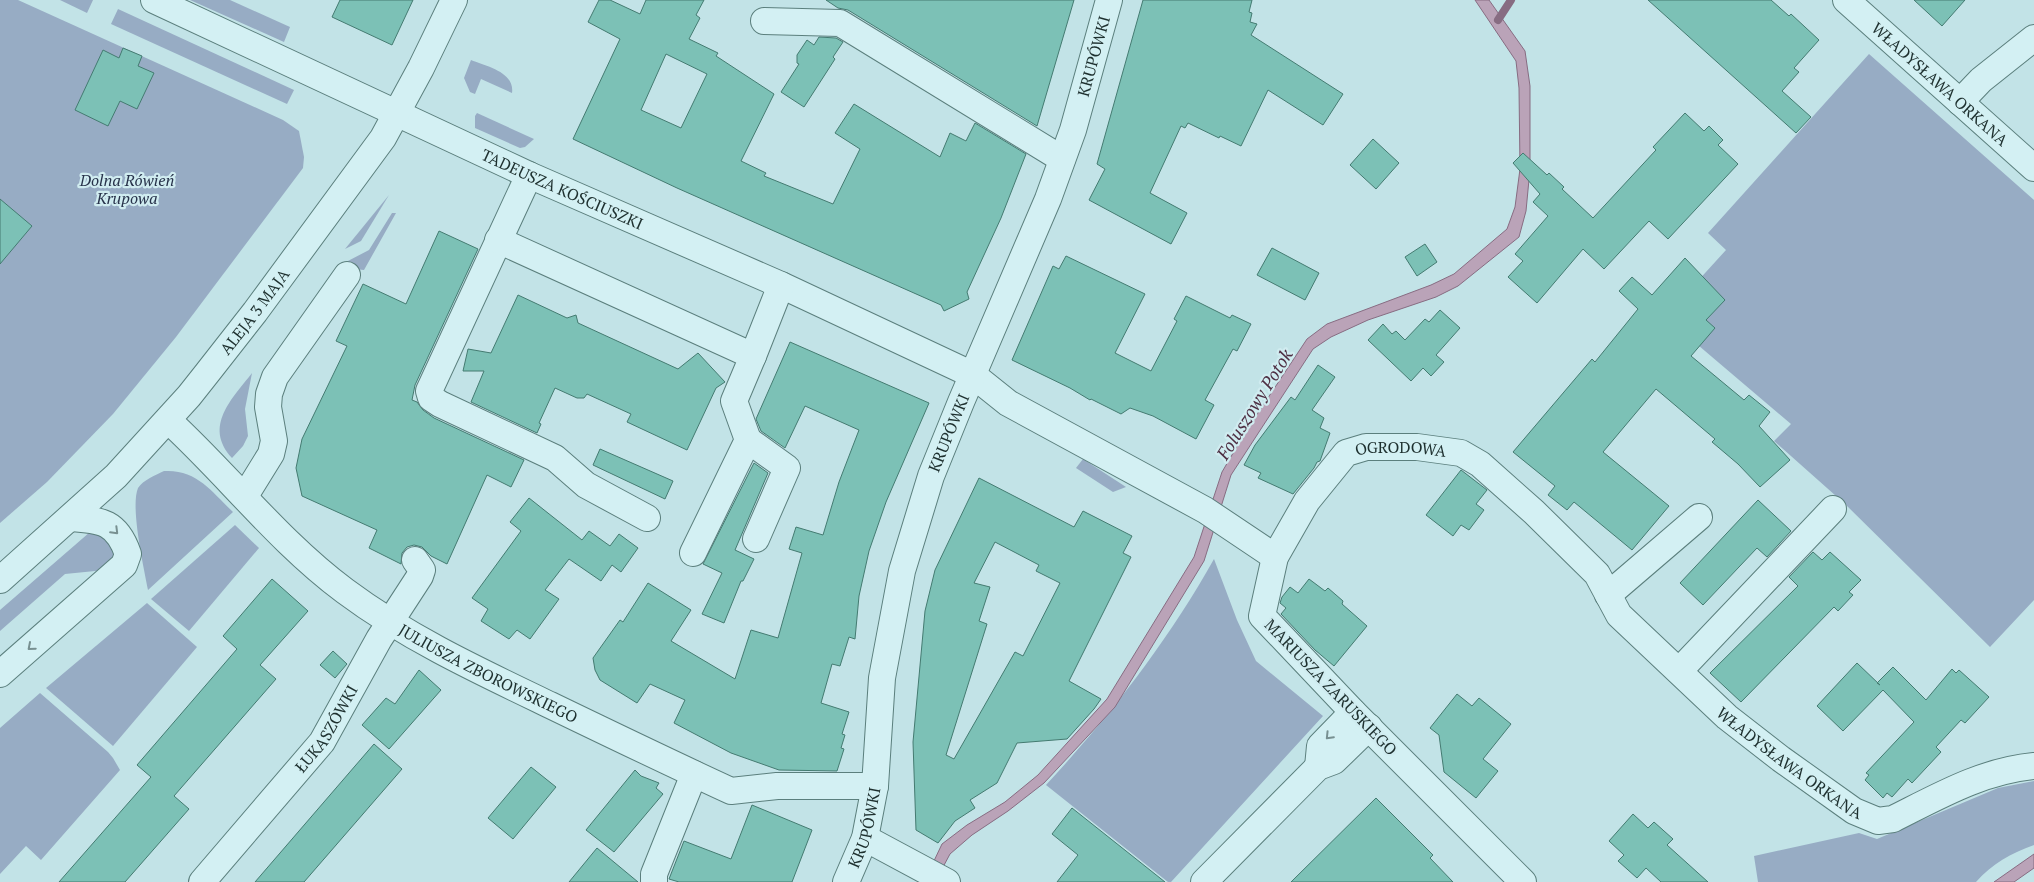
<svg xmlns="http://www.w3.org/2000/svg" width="2034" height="882" font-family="'PT Serif',serif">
	<rect width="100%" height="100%" fill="#c2e3e7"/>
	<!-- green -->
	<g fill="#97acc4">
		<path d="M0 0H18L283 120 299 131 304 157 303 168 176 337 113 414 47 482 0 523Z"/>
		<path d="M60 0H93L87 13Z"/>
		<path d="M190 0H230L290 27 284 42Z"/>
		<path d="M118 9 294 90 287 104 111 24Z"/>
		<path d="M1869 54 2034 200V600L1990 647 1845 504 1774 441 1791 424 1665 317 1726 250 1708 233Z"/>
		<path d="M471 60C486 66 515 72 512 93L481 79 475 94 470 92 464 78Z"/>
		<path d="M477 113 534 139 525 147 520 148 475 128V116Z"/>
		<path d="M389 195 361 241 345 249Z"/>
		<path d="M392 213H396L364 270 355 269 346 262 369 250Z"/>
		<path d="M252 373 245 409 248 436 243 446 232 458C203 426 232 399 252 373Z"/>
		<path d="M1083 459 1126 487 1113 492 1076 468Z"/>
		<path d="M164 471C197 469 212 492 233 512L148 590C144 568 130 507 138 488 143 480 156 475 164 471Z"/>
		<path d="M235 525 259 548 189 631 151 599Z"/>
		<path d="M90 532H105L116 556 105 570 65 574 0 631V610Z"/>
		<path d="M1214 559 1237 620 1256 661 1323 716 1171 882H1168L1046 785C1110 716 1168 641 1214 559Z"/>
		<path d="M147 603 197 647 113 746 46 688Z"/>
		<path d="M40 693 108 752 113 758 120 770 41 860 26 846 0 874V728Z"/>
		<path d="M2034 781V845C2011 853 1992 864 1976 882H1758L1754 856 1859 833 1877 839 1998 788Z"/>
	</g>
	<!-- water -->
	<g fill="#baa3b8" stroke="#876c82">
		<path d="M1475 0H1489L1525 51 1530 86V169L1526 211 1519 237 1458 286 1436 297 1368 320 1331 337 1313 349 1231 475 1204 561 1115 707 1044 783 1008 811 972 835 950 854 935 882H924L942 844 967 825 1005 802 1038 775 1107 699 1194 557 1222 472 1246 431 1307 339 1327 324 1431 285 1454 274 1507 229 1515 207 1520 169 1519 88 1516 61Z"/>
		<path d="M2034 854V868L2014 882H1994Z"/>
	</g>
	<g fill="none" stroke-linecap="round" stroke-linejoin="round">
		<!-- stream -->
		<path stroke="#876c82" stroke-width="8" d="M1498 20 1511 0"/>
	</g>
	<!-- building -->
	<g fill="#7cc1b6" stroke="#447b71" fill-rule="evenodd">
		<path d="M340 0H413L392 45 332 17Z"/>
		<path d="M599 0H610L640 14 646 0H704L696 15 700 18 689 39 718 53 716 56 774 94 741 161 766 173 764 176 833 204 860 149 835 133 854 104 940 157 950 133 966 141 975 123 1026 154 1001 218 967 292 969 299 944 311 941 305 677 188 573 139 620 39 588 22ZM666 54 707 74 681 128 641 110Z"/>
		<path d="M826 0H1074L1037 126 848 10 838 8Z"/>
		<path d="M1143 0H1252L1249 12 1252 13 1250 22 1257 24 1251 35 1343 94 1323 125 1268 90 1241 146 1220 136 1219 138 1188 123 1185 128 1181 126 1150 193 1187 213 1171 244 1089 200 1105 169 1097 164Z"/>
		<path d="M1648 0H1771L1789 16 1791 14 1819 40 1794 68 1799 72 1782 91 1811 117 1796 133Z"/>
		<path d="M1914 0H1965L1942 26Z"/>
		<path d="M819 37 836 38 843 42 833 57 835 59 804 107 781 92 799 64 797 63V55L807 40 814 45Z"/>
		<path d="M123 48 142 56 138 66 154 73 137 109 120 101 108 126 75 110 103 50 119 58Z"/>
		<path d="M1685 113 1704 131 1709 126 1723 140 1718 145 1738 164 1668 239 1649 221 1604 269 1583 249 1537 303 1508 277 1523 261 1515 254 1548 216 1533 202 1540 194 1513 163 1523 153 1547 175 1549 173 1564 187 1562 189 1593 218 1656 150 1653 147Z"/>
		<path d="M1373 139 1399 163 1376 189 1350 165Z"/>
		<path d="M0 199 32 226 0 264Z"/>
		<path d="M439 231 478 249 415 385 412 400 417 402 423 410 434 418 524 460 511 487 487 475 447 564 431 556 422 547 414 545 407 547 402 553 401 564 369 548 377 530 302 496 296 468 302 439 347 346 336 341 363 284 406 304Z"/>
		<path d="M1425 244 1437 262 1417 276 1405 257Z"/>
		<path d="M1272 248 1319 273 1305 300 1257 275Z"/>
		<path d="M1066 256 1145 294 1115 353 1151 371 1177 321 1174 319 1186 296 1230 318 1232 315 1251 324 1237 351 1233 349 1205 400 1214 405 1196 439 1153 416 1130 408 1121 414 1091 399 1090 400 1070 388 1012 360 1053 266 1059 269Z"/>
		<path d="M1685 258 1725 300 1706 320 1715 328 1691 356 1744 400 1749 395 1770 412 1759 426 1790 460 1760 487 1738 464 1712 442 1715 439 1656 389 1603 452 1669 506 1632 550 1574 502 1567 510 1548 495 1555 486 1513 452 1592 359 1595 362 1638 309 1619 291 1632 277 1652 295Z"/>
		<path d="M518 295 567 318 576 315 578 323 678 369 698 353 725 382 716 388 687 450 627 422 631 414 587 394 584 398H577L555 388 539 423 541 424 537 433 471 402 484 371H463L468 349 491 353Z"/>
		<path d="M1440 310 1460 328 1436 355 1444 362 1431 376 1423 368 1411 381 1368 340 1383 324 1392 334 1396 331 1405 340 1425 319 1429 322Z"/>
		<path d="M790 342 929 403 886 502 869 551 859 596 855 639 849 637 840 666 832 664 821 703 849 712 842 734 845 735 841 748 844 749 837 771 779 770 731 753 674 723 685 700 650 684 637 703 600 680 595 670 593 658 620 620 623 622 648 583 691 610 671 641 735 679 751 630 778 638 802 553 789 549 796 527 823 535 839 482 859 430 805 406 785 448 761 431 756 419Z"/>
		<path d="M1318 365 1335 377 1312 410 1324 418 1320 428 1330 433 1320 461 1317 462 1314 468 1293 494 1258 478 1261 473 1244 465 1255 445 1291 397 1295 400Z"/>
		<path d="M600 449 673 481 665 499 593 465Z"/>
		<path d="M754 463 768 473 735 550 754 559 743 581H741L724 623 702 614 722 573 703 564Z"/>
		<path d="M1461 470 1487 490 1476 504 1484 510 1469 530 1461 525 1453 536 1426 515Z"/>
		<path d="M979 478 1074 527 1083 511 1132 536 1123 553 1131 557 1069 681 1101 699 1094 709 1067 739 1017 743 997 783 970 800 975 808 955 821 938 843 916 830 913 742 925 611 935 570ZM995 542 1039 565 1036 571 1060 583 1023 656 1015 652 954 759 946 755 987 624 979 621 990 587 974 583Z"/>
		<path d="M529 498 582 540 589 531 610 546 619 534 638 548 621 572 612 565 601 581 569 559 545 590 559 599 530 639 517 630 509 639 481 621 488 609 472 598 521 531 510 522Z"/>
		<path d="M1758 500 1791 531 1767 557 1757 548 1703 605 1680 583Z"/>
		<path d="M1813 552 1822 560 1830 552 1861 580 1849 592 1853 595 1838 611 1834 607 1741 702 1710 673 1798 586 1789 577Z"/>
		<path d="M272 579 308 611 260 665 276 679 174 796 189 809 125 882H59L151 777 137 765 237 649 223 636Z"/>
		<path d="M1309 579 1325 591 1328 588 1343 601 1342 604 1367 626 1334 666 1315 650 1281 614 1286 608 1280 603 1282 597 1290 587 1298 593Z"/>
		<path d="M333 651 347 664 335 678 320 665Z"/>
		<path d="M1857 663 1880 685 1877 683 1893 667 1926 700 1952 669 1956 673 1959 670 1989 697 1965 723 1961 720 1936 747 1941 752 1912 783 1908 779 1892 797 1887 793 1883 798 1865 780 1869 775 1866 773 1914 722 1883 690 1843 731 1817 706Z"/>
		<path d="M419 670 441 690 389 749 362 725 386 698 395 704Z"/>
		<path d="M1457 694 1472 706 1479 698 1511 724 1483 759 1498 771 1476 798 1444 772 1439 735 1430 728Z"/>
		<path d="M374 744 402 769 304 882H255Z"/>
		<path d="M531 767 556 787 513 839 488 818Z"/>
		<path d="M635 770 641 776 659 783 656 788 663 794 614 852 586 830Z"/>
		<path d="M1376 798 1433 855 1430 858 1453 882H1291Z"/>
		<path d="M752 805 812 830 792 882H679L669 879 684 841 731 859Z"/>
		<path d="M1072 808 1165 882H1057L1078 855 1052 834Z"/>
		<path d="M1633 814 1648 828 1654 822 1673 839 1667 845 1708 882H1661L1646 868 1637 878 1618 861 1624 855 1609 841Z"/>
		<path d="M597 848 638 882H569Z"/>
	</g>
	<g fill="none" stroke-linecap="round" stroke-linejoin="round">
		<!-- minor casing -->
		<g stroke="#5b7f7d" stroke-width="28">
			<g id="minor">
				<path id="s1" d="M154 0 529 175 781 285 973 375 1008 403 1205 510 1275 557"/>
				<path id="s2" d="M1846 0 2034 168"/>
				<path d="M764 21 840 23 1062 159"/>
				<path d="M1960 102 1981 80 2034 38"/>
				<path d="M529 175 429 391 431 398 440 404 555 458 586 485 647 518"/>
				<path d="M498 240 753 356 781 285"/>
				<path id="s3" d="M168 420C228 475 279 542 345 591 408 638 479 671 550 705 610 734 670 763 731 791L777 786H875"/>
				<path d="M748 440 787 468 756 539"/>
				<path d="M245 496 271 454 274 441 268 407 269 394 275 377 347 275"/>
				<path d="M693 553 748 440 734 401 753 356"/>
				<path id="s4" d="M0 580 116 476 189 396 208 372 255 312 383 138 421 68 454 0"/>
				<path d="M1608 595 1699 517"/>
				<path d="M1679 671 1833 509"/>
				<path d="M0 674 124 565 128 554C117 522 102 520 71 518"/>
				<path d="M1318 767 1320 746 1353 712"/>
				<path d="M865 838 947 882"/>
				<path id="s5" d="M202 882 322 742 379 639 420 576 422 570 415 560"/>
				<path d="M654 882V874L694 774"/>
				<path id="s6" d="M846 882 865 838 875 786 882 678 902 571 931 476 961 402 1048 199 1073 130 1109 0"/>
				<path d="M1204 882 1318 767 1334 761 1369 727"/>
				<path id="s7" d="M1523 882 1353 712 1262 616 1275 557 1307 501 1346 453 1366 447H1417L1461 453 1480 464 1534 512 1597 574 1619 615 1727 717 1781 759 1854 811 1878 821 1893 819C1939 796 1982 771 2034 766"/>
			</g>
		</g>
		<!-- minor -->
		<use href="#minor" stroke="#d3f0f3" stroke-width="26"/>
	</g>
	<!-- one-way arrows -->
	<defs><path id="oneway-chevron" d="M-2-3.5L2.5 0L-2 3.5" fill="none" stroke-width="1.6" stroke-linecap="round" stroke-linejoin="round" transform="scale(1.25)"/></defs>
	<g stroke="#789091">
		<use href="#oneway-chevron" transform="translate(115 531) rotate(45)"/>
		<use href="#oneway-chevron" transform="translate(31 647) rotate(139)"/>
		<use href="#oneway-chevron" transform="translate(1329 736) rotate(134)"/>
	</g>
	<g text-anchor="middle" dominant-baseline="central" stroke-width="4.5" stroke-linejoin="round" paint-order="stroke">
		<!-- street labels -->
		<g font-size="16" fill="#1e302f" stroke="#d0ecf0">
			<text stroke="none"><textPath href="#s6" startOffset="868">KRUPÓWKI</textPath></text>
			<text stroke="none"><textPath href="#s2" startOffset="126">WŁADYSŁAWA ORKANA</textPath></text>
			<text stroke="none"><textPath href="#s1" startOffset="450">TADEUSZA KOŚCIUSZKI</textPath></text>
			<text stroke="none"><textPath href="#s4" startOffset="371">ALEJA 3 MAJA</textPath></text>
			<text stroke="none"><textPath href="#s6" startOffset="464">KRUPÓWKI</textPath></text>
			<text stroke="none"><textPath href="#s7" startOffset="615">OGRODOWA</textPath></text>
			<text stroke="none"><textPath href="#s3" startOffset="412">JULIUSZA ZBOROWSKIEGO</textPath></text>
			<text transform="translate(1331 687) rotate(46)">MARIUSZA ZARUSKIEGO</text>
			<text stroke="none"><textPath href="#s5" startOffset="198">ŁUKASZÓWKI</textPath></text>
			<text stroke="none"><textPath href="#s7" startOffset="1131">WŁADYSŁAWA ORKANA</textPath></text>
			<text stroke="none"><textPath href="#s6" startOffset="58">KRUPÓWKI</textPath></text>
		</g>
		<!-- park labels -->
		<g font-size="16" font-style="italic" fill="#27324a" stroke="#d0ecf0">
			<text x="127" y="180">Dolna Rówień<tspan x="127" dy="18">Krupowa</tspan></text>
		</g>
		<!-- water labels -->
		<g font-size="18" font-style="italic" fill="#4e2f43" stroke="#d0ecf0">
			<text transform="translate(1254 404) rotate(-58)">Foluszowy Potok</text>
		</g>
	</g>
</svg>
